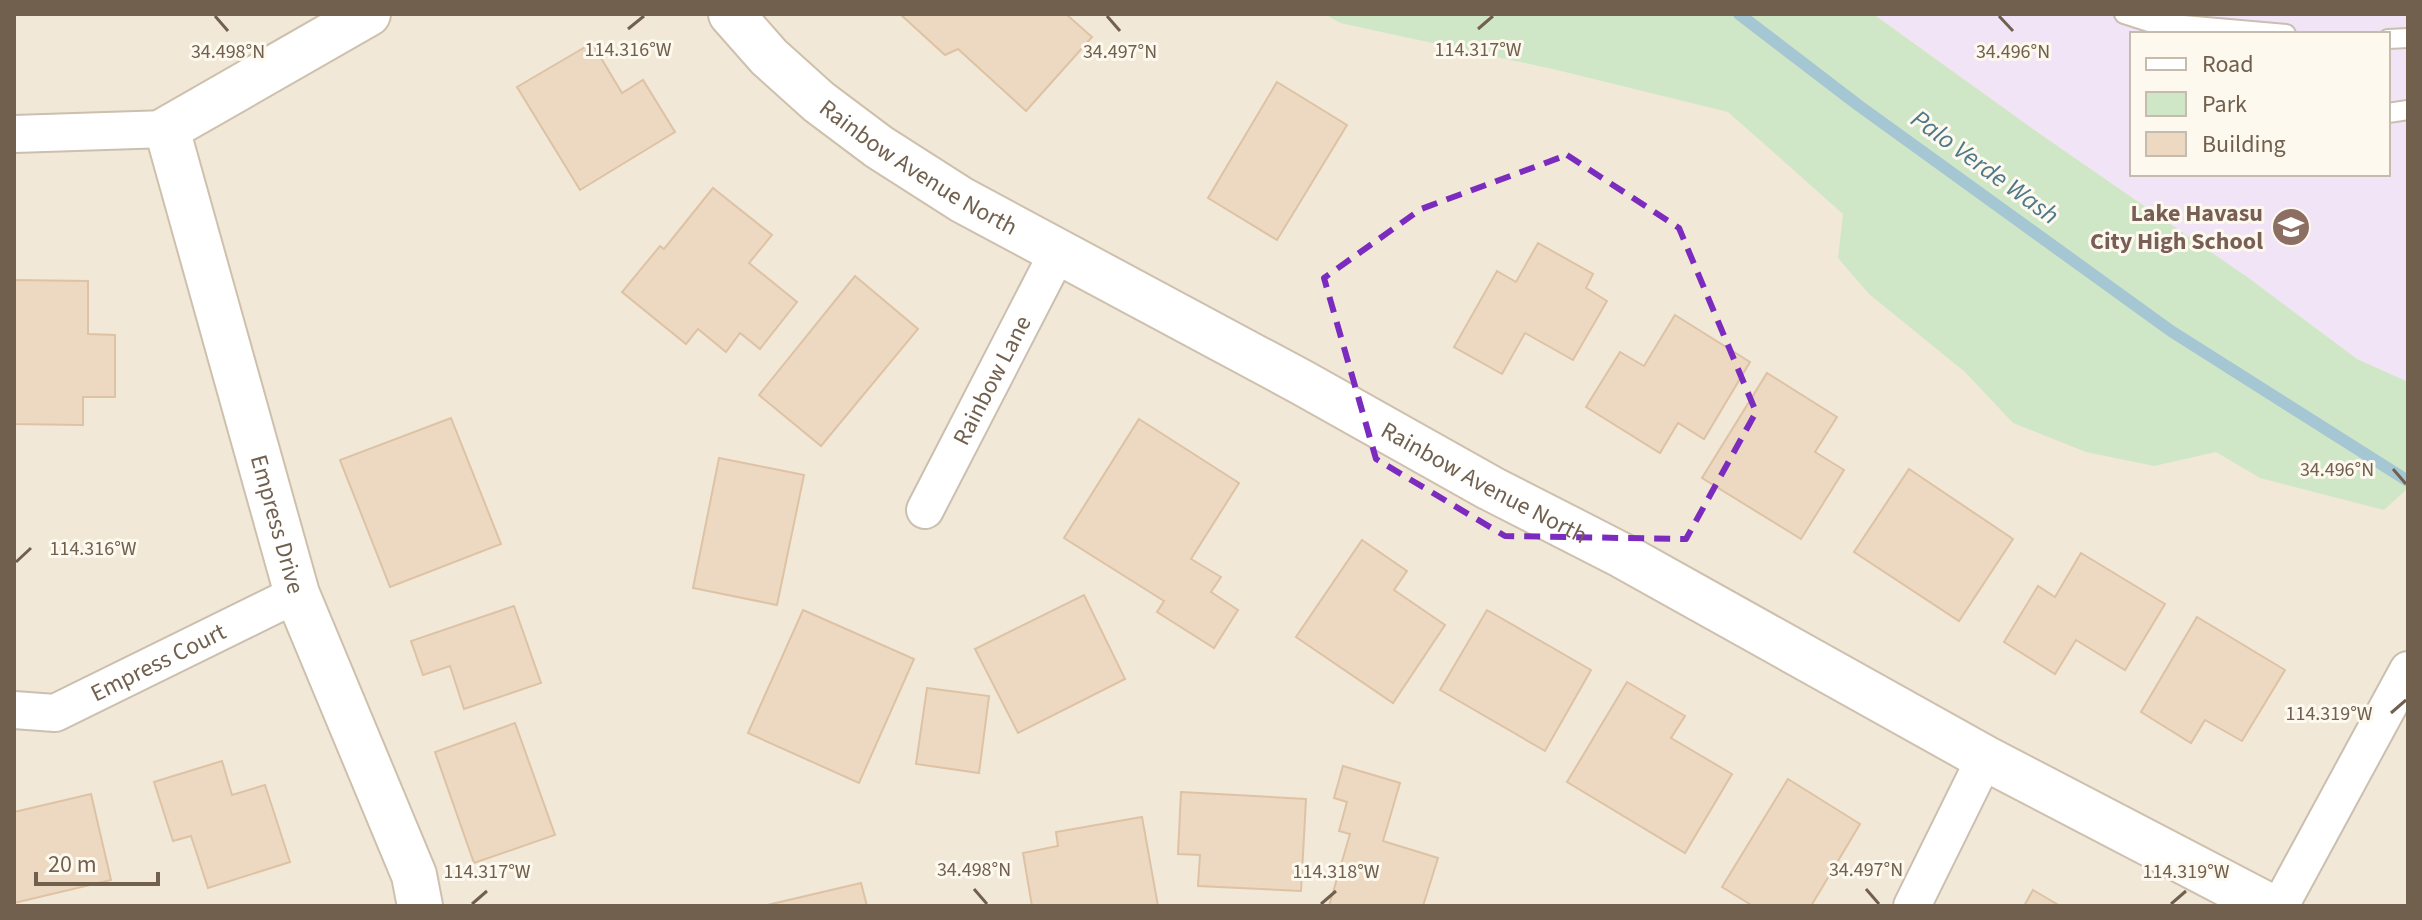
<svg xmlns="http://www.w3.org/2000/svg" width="2422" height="920" font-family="'Source Sans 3',sans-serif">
	<rect width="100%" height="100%" fill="#faf5e8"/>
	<!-- residential -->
	<path fill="#f1e8d7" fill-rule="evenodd" d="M14 14H2408V906H14ZM2132 34H2388V174H2132Z"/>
	<!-- education -->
	<path fill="#f2e4f7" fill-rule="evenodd" d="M1874 14H2408V382L2357 359 2258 285 2040 134ZM2132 34H2388V174H2132Z"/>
	<!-- green -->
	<path fill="#d0e7c7" d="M1325 14H1873L2040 134 2250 279 2357 359 2408 382V488L2384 510 2260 478 2216 452 2154 466 2086 452 2013 423 1965 372 1869 294 1838 258 1843 214 1728 112 1557 70 1340 23Z"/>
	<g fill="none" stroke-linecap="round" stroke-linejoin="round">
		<!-- stream -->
		<path stroke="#a5c6d3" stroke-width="12" d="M1739 14 1858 105 2171 331 2408 481"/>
	</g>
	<!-- building -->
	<g fill="#edd9c2" stroke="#dec2a4" stroke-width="2">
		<path d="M900 14H1066L1092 37 1026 111 958 49 945 55Z"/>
		<path d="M592 43 622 93 643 80 675 132 580 190 517 87Z"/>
		<path d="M1277 82 1347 125 1277 240 1208 198Z"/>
		<path d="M713 188 772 235 749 263 797 302 760 349 740 333 726 352 698 329 686 344 622 292 660 246 664 249Z"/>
		<path d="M1538 243 1593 274 1586 288 1607 301 1573 360 1525 333 1502 374 1454 347 1497 271 1516 282Z"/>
		<path d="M855 276 918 329 821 446 759 395Z"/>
		<path d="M14 280 88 281V334L115 335V397H83V425L14 424Z"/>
		<path d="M1675 315 1750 362 1704 439 1678 423 1660 453 1586 407 1620 352 1644 366Z"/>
		<path d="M1767 373 1837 417 1815 452 1844 470 1801 539 1702 478Z"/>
		<path d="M451 418 501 544 390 587 340 460Z"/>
		<path d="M1139 419 1239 483 1191 559 1221 577 1211 592 1238 610 1214 648 1157 612 1164 601 1064 538Z"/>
		<path d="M719 458 804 475 777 605 693 588Z"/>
		<path d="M1909 469 2013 539 1959 621 1854 552Z"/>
		<path d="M1362 540 1407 571 1394 590 1445 625 1393 703 1296 637Z"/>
		<path d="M2081 553 2165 604 2125 670 2076 640 2055 674 2004 642 2038 586 2055 597Z"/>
		<path d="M1084 595 1125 679 1018 733 975 649Z"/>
		<path d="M514 606 541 683 464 709 450 666 423 675 411 641Z"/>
		<path d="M803 610 914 659 859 783 748 733Z"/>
		<path d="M1487 610 1591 670 1545 751 1440 690Z"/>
		<path d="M2197 617 2285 670 2242 741 2205 720 2191 743 2141 712Z"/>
		<path d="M1627 682 1685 716 1671 738 1732 774 1685 853 1567 782Z"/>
		<path d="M927 688 989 696 979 773 916 764Z"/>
		<path d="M515 723 555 835 474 863 435 752Z"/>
		<path d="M222 761 232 795 265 785 290 862 208 888 191 836 173 841 154 782Z"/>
		<path d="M1343 766 1400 783 1383 841 1438 858 1423 906H1329L1350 834 1339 831 1347 802 1334 798Z"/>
		<path d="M1788 779 1860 824 1811 906H1753L1722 887Z"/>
		<path d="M1181 792 1306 799 1301 891 1198 886 1200 855 1178 854Z"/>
		<path d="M91 794 111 880 14 903V812Z"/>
		<path d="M1142 817 1158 906H1032L1023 853 1058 846 1056 832Z"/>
		<path d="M861 883 867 906H763Z"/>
		<path d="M2033 890 2060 906H2024Z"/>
	</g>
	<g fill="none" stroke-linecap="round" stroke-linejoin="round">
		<!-- lane casing -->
		<g stroke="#cbbfaf" stroke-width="22">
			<g id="lane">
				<path d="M2124 14 2149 22 2286 34"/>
				<path d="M2388 39 2408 38"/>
				<path d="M2388 113 2408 110"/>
			</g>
		</g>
		<!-- street casing -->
		<g stroke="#cbbfaf" stroke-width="40">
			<g id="street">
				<path d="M14 134 167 129"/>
				<path id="s1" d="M925 510 1058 252"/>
				<path id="s2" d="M14 710 55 713 297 594"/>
				<path d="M1912 906 1985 758"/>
				<path d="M2280 906 2408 670"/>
			</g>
		</g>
		<!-- secondary casing -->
		<g stroke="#cec0ac" stroke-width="48">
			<g id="secondary">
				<path id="s3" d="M368 14 167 129 297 594 414 875 420 906"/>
				<path id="s4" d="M731 14 769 57 819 102 879 147 962 200 1303 383 1490 488 1623 556 1985 758 2269 906"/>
			</g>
		</g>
		<!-- lane -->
		<use href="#lane" stroke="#fff" stroke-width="18"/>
		<!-- street -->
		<use href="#street" stroke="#fff" stroke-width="36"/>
		<!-- secondary -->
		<use href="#secondary" stroke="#fff" stroke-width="44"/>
	</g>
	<!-- marked area -->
	<path fill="none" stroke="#7b2cbf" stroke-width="6" stroke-dasharray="16 10" stroke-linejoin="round" d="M1567 155 1679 228 1756 412 1686 539 1505 536 1376 459 1324 278 1421 209Z"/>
	<!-- ticks -->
	<path fill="none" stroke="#72604e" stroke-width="3" d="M215 16 228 31M1107 16 1120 31M1999 16 2013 31M628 29 644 16M1478 29 1493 16M2393 469 2406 484M16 562 31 548M2391 713 2406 700M974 889 987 904M1866 889 1879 904M472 904 487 891M1321 904 1336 891M2171 904 2186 891"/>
	<!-- icons -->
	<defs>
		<g id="school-disc" transform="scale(2)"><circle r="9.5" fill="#8d6e63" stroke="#fdf9ee"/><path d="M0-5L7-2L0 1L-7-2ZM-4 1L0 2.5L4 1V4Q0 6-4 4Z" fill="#fff"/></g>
	</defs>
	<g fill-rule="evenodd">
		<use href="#school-disc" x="2291" y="227"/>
	</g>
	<g text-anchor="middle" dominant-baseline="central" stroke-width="6" stroke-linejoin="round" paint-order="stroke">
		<!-- street labels -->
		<g font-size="24" fill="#72604e" stroke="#fdf9ee">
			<text stroke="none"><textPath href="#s4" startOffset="244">Rainbow Avenue North</textPath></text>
			<text stroke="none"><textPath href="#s1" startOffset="146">Rainbow Lane</textPath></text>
			<text stroke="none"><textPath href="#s4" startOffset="892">Rainbow Avenue North</textPath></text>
			<text stroke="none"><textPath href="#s3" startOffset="642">Empress Drive</textPath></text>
			<text stroke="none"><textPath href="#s2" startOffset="156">Empress Court</textPath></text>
		</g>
		<!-- education labels -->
		<g font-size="24" font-weight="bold" fill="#785e54" stroke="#fdf9ee" text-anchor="end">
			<text x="2263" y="213">Lake Havasu<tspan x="2263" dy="28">City High School</tspan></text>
		</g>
		<!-- water labels -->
		<g font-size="26" font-style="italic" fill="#4d788a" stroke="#fdf9ee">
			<text transform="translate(1985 167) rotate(36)">Palo Verde Wash</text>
		</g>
	</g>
	<g font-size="20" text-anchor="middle" fill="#72604e" stroke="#fdf9ee" stroke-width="6" stroke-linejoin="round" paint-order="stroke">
		<text x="628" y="56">114.316°W</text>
		<text x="1478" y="56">114.317°W</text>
		<text x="228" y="58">34.498°N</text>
		<text x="2013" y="58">34.496°N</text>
		<text x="1120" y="58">34.497°N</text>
		<text x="2337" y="476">34.496°N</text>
		<text x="93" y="555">114.316°W</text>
		<text x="2329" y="720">114.319°W</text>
		<text x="974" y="876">34.498°N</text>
		<text x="1866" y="876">34.497°N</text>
		<text x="487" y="878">114.317°W</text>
		<text x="1336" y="878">114.318°W</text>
		<text x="2186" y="878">114.319°W</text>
	</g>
	<!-- border -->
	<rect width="2422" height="920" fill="none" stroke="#72604e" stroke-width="32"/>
	<!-- legend -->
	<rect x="2130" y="32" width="260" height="144" fill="#fdf9ee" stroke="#c5bcae" stroke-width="2"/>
	<rect x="2146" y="58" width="40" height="12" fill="#ffffff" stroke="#c5bcae" stroke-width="2"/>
	<text x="2202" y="72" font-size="24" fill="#72604e">Road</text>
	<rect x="2146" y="92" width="40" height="24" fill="#d0e7c7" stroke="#c5bcae" stroke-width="2"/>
	<text x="2202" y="112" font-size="24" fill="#72604e">Park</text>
	<rect x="2146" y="132" width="40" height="24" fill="#edd9c2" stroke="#c5bcae" stroke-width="2"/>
	<text x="2202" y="152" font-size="24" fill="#72604e">Building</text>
	<!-- scale -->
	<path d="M36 872v12h122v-12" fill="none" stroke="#72604e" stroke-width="4"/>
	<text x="48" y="872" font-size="24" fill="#72604e" stroke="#fdf9ee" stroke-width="6" paint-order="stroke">20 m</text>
</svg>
